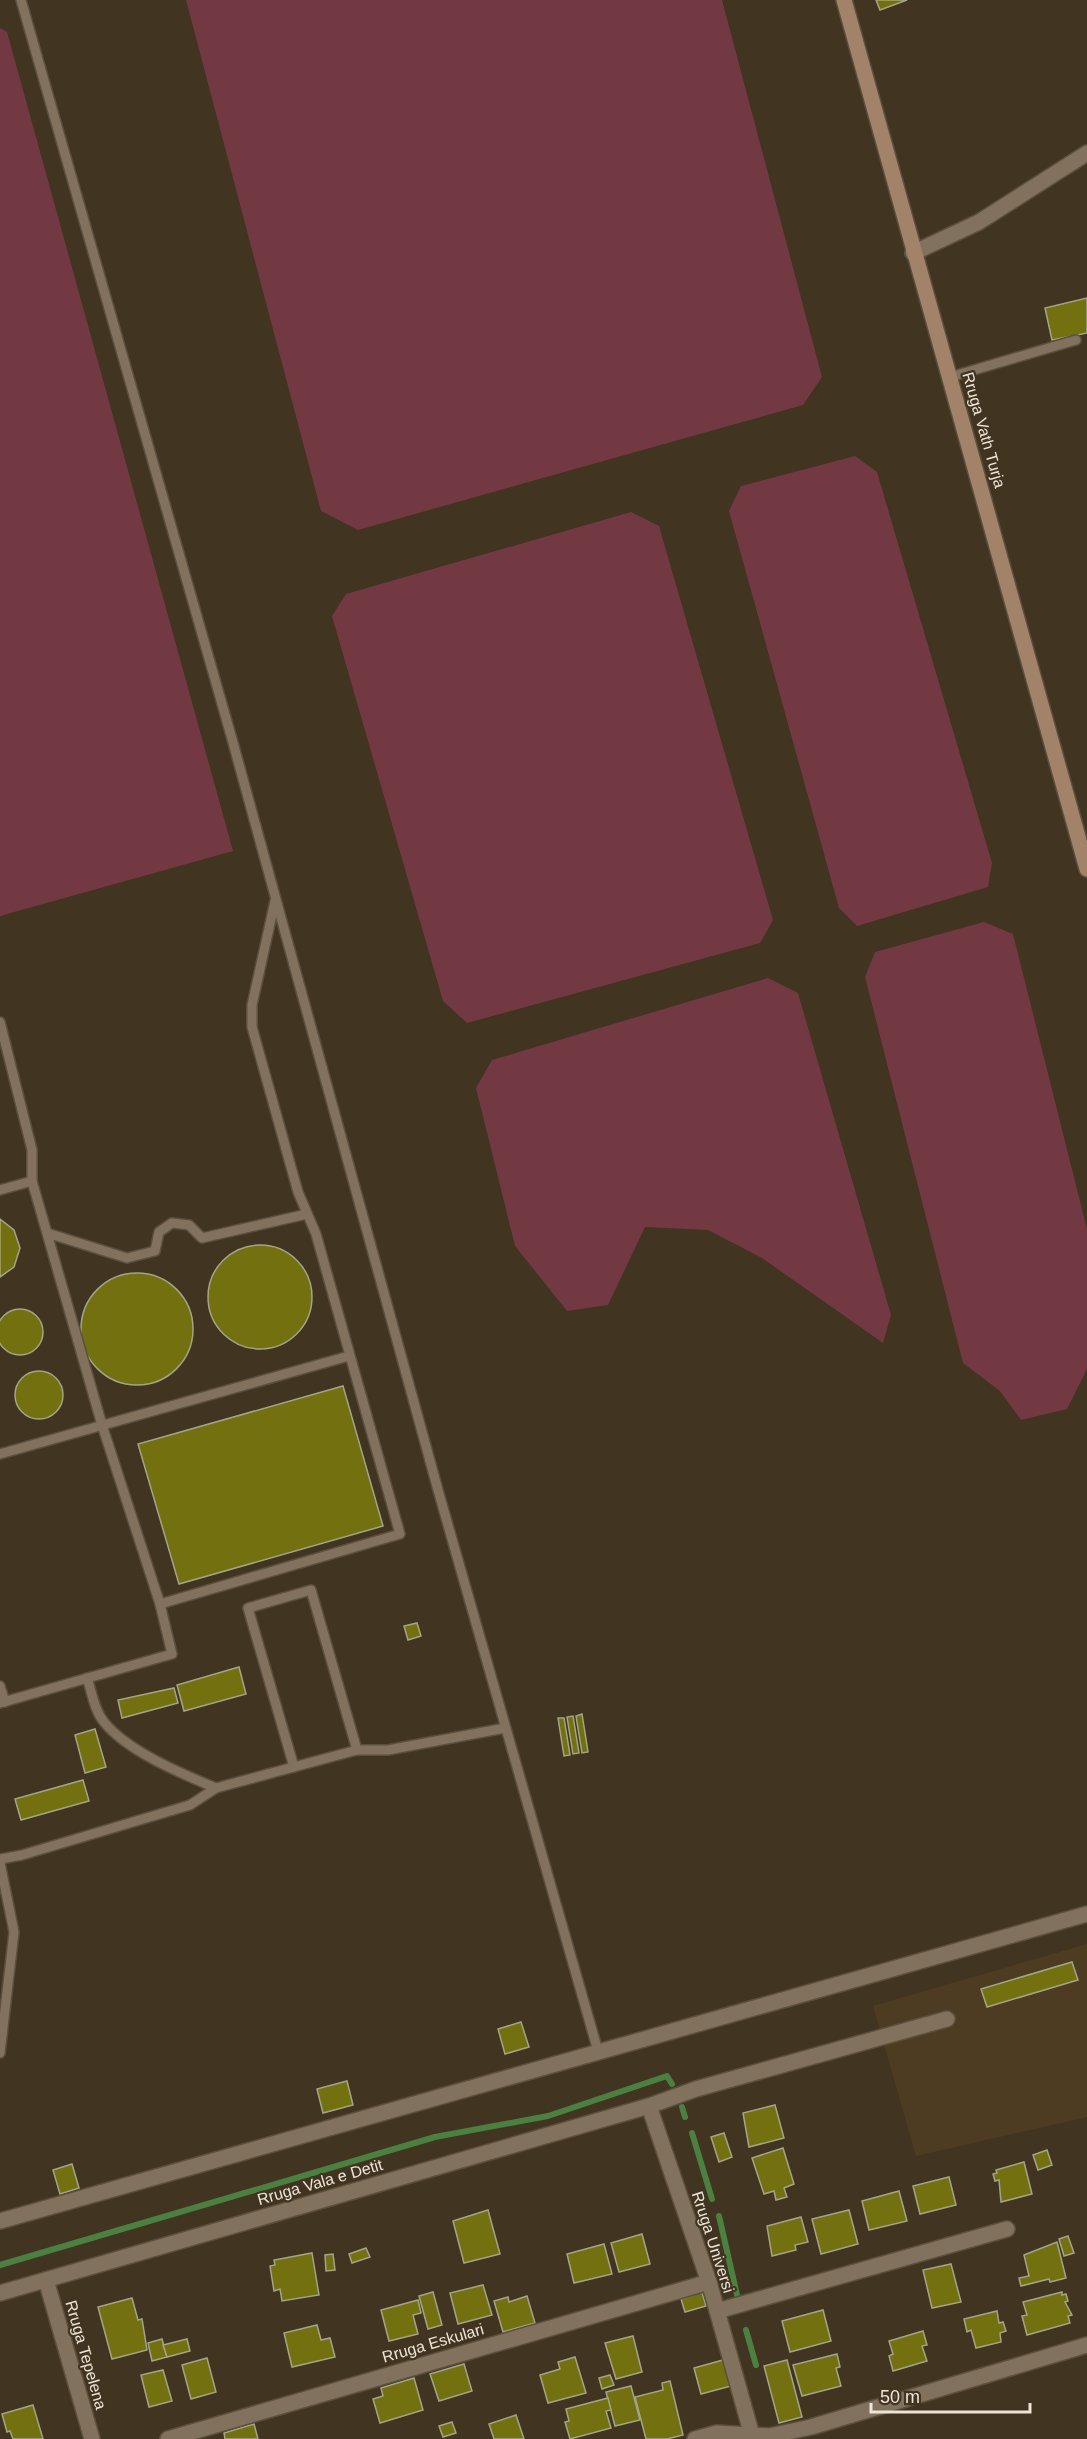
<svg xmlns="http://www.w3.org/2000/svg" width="1087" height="2439" font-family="Arial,sans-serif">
	<rect width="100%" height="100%" fill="#413420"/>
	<!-- built -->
	<path fill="#4e3c22" d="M1087 1944V2117L916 2156 873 2006Z"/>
	<!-- green -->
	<g fill="#723942">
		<path d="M186 0H722L822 377 803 405 358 530 321 511Z"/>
		<path d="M0 28 7 32 233 851 0 916Z"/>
		<path d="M855 456 877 472 992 863 988 887 857 926 839 908 729 511 741 486Z"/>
		<path d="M631 512 659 526 773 920 760 943 467 1023 443 1001 332 616 346 594Z"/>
		<path d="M984 922 1013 934 1087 1229V1369L1067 1409 1021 1420 1000 1391 963 1363 865 977 875 952Z"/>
		<path d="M768 978 798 993 891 1315 883 1343 762 1258 708 1230 645 1227 608 1305 567 1311 515 1246 476 1088 492 1060Z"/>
	</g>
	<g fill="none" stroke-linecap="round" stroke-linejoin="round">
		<!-- stream -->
		<g stroke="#4b8041" stroke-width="6">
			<path d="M682 2107 685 2117"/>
			<path d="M692 2133 712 2199"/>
			<path d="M719 2216 737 2295"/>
			<path d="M0 2265 435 2137 548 2116 667 2076 672 2084"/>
			<path d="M746 2330 756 2365"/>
		</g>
	</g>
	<!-- building -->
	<g fill="#72700f" stroke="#a4a48a" stroke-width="1.5">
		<path d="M876 0H907L880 10Z"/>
		<path d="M1087 298V333L1052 340 1045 308Z"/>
		<path d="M0 1219 14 1230 20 1248 14 1267 0 1277Z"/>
		<circle cx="260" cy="1297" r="52"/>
		<circle cx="137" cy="1329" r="56"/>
		<circle cx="20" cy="1332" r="23"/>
		<circle cx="39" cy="1395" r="24"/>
		<path d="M343 1386 383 1526 179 1584 138 1444Z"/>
		<path d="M417 1623 421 1636 408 1640 404 1626Z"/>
		<path d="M239 1667 246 1694 184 1711 177 1685Z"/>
		<path d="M174 1688 178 1703 122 1718 118 1700Z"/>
		<path d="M582 1714 588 1752 582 1753 576 1716Z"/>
		<path d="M573 1716 579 1753 573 1754 567 1717Z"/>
		<path d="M558 1718H564L570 1755 564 1756Z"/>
		<path d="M95 1729 106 1767 85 1773 75 1735Z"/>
		<path d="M83 1780 89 1801 21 1820 15 1799Z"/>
		<path d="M1072 1962 1078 1980 987 2007 981 1989Z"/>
		<path d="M521 2022 529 2047 505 2054 498 2029Z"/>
		<path d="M347 2081 353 2105 323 2113 317 2089Z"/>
		<path d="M775 2105 784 2138 749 2147 743 2113Z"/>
		<path d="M724 2133 732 2157 719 2162 711 2137Z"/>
		<path d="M783 2148 794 2184 784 2188 787 2197 776 2200 774 2191 764 2194 752 2158Z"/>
		<path d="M1047 2150 1052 2165 1038 2170 1033 2155Z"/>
		<path d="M1024 2162 1032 2194 1001 2202 999 2180 995 2181 993 2174 997 2173 996 2170Z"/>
		<path d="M72 2164 79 2188 60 2194 53 2170Z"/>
		<path d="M949 2177 956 2205 920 2214 913 2186Z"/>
		<path d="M899 2191 907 2221 869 2230 862 2201Z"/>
		<path d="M488 2210 500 2254 464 2263 453 2221Z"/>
		<path d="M849 2210 858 2244 821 2254 812 2219Z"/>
		<path d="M801 2217 808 2242 795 2245 796 2250 772 2256 767 2226Z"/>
		<path d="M642 2234 650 2264 619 2272 611 2243Z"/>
		<path d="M1068 2236 1074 2253 1064 2256 1059 2239Z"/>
		<path d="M1057 2242 1066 2278 1050 2282 1049 2279 1021 2286 1019 2278 1029 2276 1024 2255Z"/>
		<path d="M604 2244 612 2274 574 2283 567 2254Z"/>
		<path d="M366 2248 370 2257 352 2263 349 2254Z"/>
		<path d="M312 2253 319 2295 282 2301 280 2289 274 2291 270 2266 275 2265 274 2260Z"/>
		<path d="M333 2254 335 2270 326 2271 325 2255Z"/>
		<path d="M951 2264 961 2302 932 2308 923 2270Z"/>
		<path d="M483 2285 492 2315 458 2324 450 2293Z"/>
		<path d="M433 2292 442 2325 428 2329 419 2296Z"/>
		<path d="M702 2292 706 2306 685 2312 681 2299Z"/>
		<path d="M1062 2292V2295L1066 2294 1068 2301 1065 2302 1072 2315 1068 2316 1070 2323 1027 2335 1022 2316 1027 2315 1023 2302Z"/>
		<path d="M527 2296 535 2323 503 2332 494 2301 508 2297 509 2302Z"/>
		<path d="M132 2298 138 2320 142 2319 147 2350 112 2359 98 2307Z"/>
		<path d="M418 2300 421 2313 413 2315 418 2334 389 2341 381 2310Z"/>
		<path d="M823 2310 831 2341 790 2352 782 2321Z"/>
		<path d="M997 2311 999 2323 1003 2322 1006 2331 1000 2333 1001 2342 976 2348 971 2330 967 2332 964 2319Z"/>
		<path d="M317 2325 321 2340 330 2338 335 2357 292 2367 284 2333Z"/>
		<path d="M923 2331 927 2345 922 2346 927 2361 893 2371 889 2356 893 2354 889 2341Z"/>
		<path d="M633 2336 642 2372 616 2379 605 2343Z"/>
		<path d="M162 2339 167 2357 152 2361 148 2343Z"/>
		<path d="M187 2339 190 2351 167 2357 163 2345Z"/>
		<path d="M837 2354 840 2367 836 2368 841 2386 802 2396 793 2365Z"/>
		<path d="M575 2357 586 2393 548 2403 540 2375 560 2369 558 2362Z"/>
		<path d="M207 2358 216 2392 191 2399 182 2365Z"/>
		<path d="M723 2360 731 2386 701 2394 694 2368Z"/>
		<path d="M787 2360 802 2417 779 2423 764 2366Z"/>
		<path d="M464 2364 472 2391 439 2401 430 2374Z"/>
		<path d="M163 2370 172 2401 149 2407 141 2375Z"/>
		<path d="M610 2375 614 2385 602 2389 599 2378Z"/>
		<path d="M414 2378 423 2410 380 2423 373 2399 383 2396 381 2388Z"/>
		<path d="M670 2381 683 2435 667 2439H646L635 2397 663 2390 662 2383Z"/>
		<path d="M631 2386 640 2420 615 2426 606 2392Z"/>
		<path d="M608 2398 611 2410 606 2411 611 2428 570 2439 565 2422 569 2421 566 2409Z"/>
		<path d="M33 2405 43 2439H13L10 2431 7 2432 2 2414Z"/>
		<path d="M516 2415 524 2439H494L489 2424Z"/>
		<path d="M452 2422 456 2433 443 2437 439 2426Z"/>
		<path d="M254 2424 258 2439H225L224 2433Z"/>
	</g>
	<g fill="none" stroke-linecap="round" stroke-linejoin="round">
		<!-- lane casing -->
		<g stroke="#5b4f3e" stroke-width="12">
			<g id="lane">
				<path d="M21 0 232 739 438 1490 598 2051"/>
				<path d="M950 377 1076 340"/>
				<path d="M0 1022 32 1150V1181L102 1425 160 1604 400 1534 316 1234 298 1192 252 1027V1005L275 901"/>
				<path d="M0 1190 32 1181"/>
				<path d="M47 1233 127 1258 155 1251 159 1232 172 1223 189 1225 202 1238 307 1214"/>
				<path d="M0 1454 349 1356"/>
				<path d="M87 1678C92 1692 94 1710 104 1722 127 1751 182 1774 216 1788"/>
				<path d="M0 1686 5 1702"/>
				<path d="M0 1703 172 1654 160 1604"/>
				<path d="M294 1767 248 1608 311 1590 357 1750"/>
				<path d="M0 1859 22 1855 190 1805 216 1788 357 1750H388L505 1728"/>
				<path d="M0 1863 14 1932 0 2053"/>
			</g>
		</g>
		<!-- street casing -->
		<g stroke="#5b4f3e" stroke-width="18">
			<g id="street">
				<path d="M913 253 979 222 1087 153"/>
				<path d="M649 2106 709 2282 753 2439"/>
				<path d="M0 2221 1087 1914"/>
				<path d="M46 2280 92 2439"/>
				<path d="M0 2293 649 2106 696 2089 947 2019"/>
				<path d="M717 2311 1007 2229"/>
				<path d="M168 2439 709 2282"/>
				<path d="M695 2439 717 2433 769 2436 811 2427 1087 2345"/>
			</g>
		</g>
		<!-- secondary casing -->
		<g stroke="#5b4f3e" stroke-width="18">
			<path id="secondary" d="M844 0 1087 869"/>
		</g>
		<!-- lane -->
		<use href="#lane" stroke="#82725d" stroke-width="9"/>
		<!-- street -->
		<use href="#street" stroke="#82725d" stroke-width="15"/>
		<!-- secondary -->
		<use href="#secondary" stroke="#a3826a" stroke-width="15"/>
	</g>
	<g text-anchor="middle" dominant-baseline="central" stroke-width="4.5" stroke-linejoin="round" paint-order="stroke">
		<!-- street labels -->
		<g font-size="16" fill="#ede4d8" stroke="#413420">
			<text transform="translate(984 430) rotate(74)">Rruga Vath Turja</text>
			<text transform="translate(320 2182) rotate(-16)">Rruga Vala e Detit</text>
			<text transform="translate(713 2242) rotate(72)">Rruga Universi</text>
			<text transform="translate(433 2343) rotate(-16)">Rruga Eskulari</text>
			<text transform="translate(86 2355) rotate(74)">Rruga Tepelena</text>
		</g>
	</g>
	<!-- scale -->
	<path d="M871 2403v9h159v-9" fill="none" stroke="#ede4d8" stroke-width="3"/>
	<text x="880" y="2403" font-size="18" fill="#ede4d8" stroke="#413420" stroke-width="4.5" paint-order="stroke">50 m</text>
</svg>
